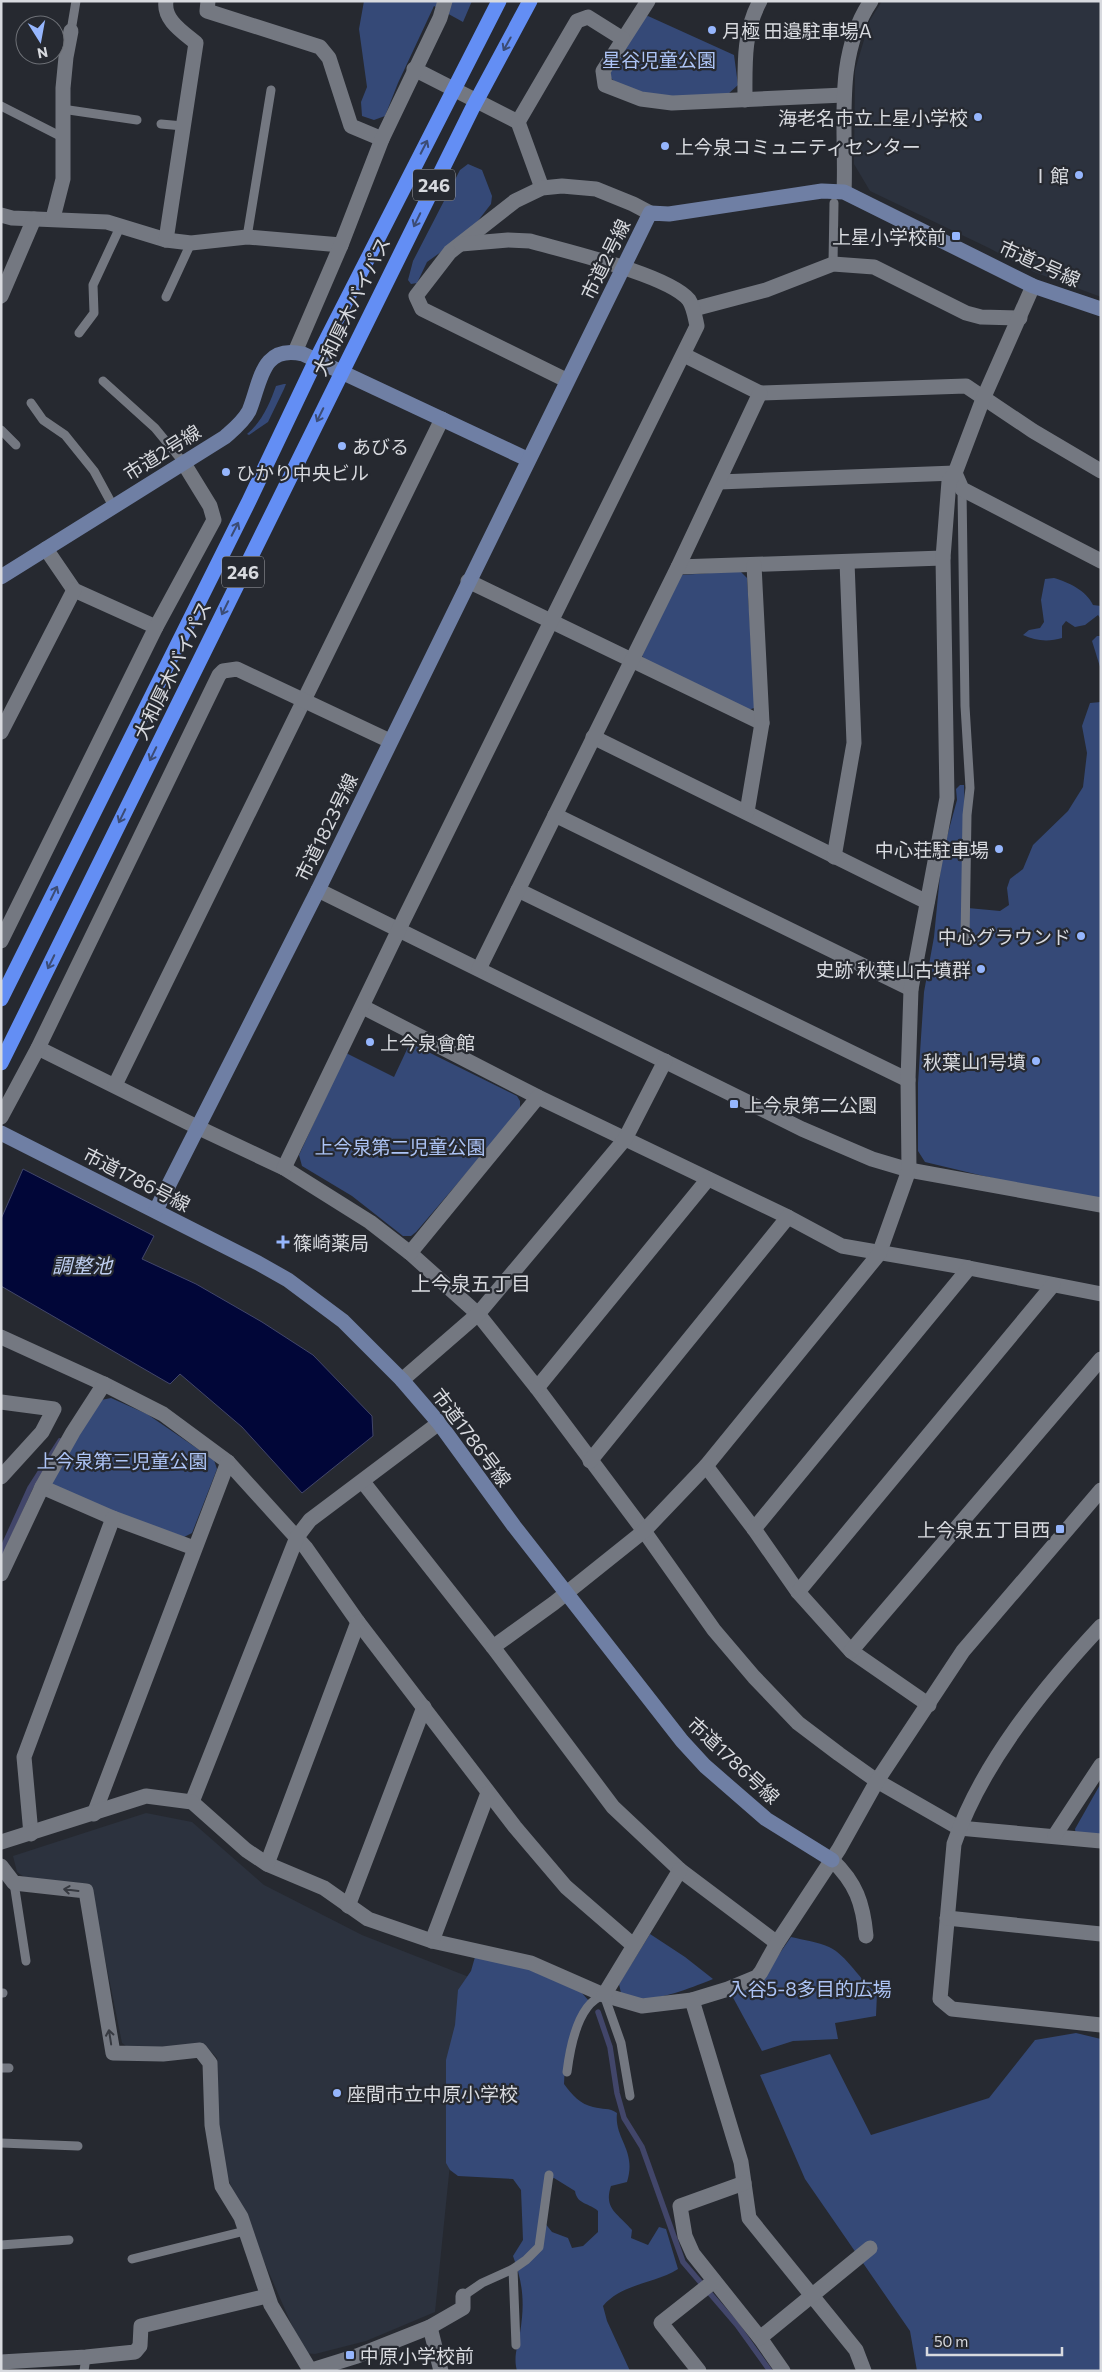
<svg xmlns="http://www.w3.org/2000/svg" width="1102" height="2372" font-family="Commissioner,'Noto Sans JP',sans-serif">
	<rect width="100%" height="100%" fill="#262930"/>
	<!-- built -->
	<g fill="#2c323e">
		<path d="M882 1H1101V297L1034 272 989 248 870 191 854 164 855 70 870 20Z"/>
		<path d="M146 1813 192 1822 264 1885 362 1935 469 1977 435 2312 366 2341 315 2354 304 2353 225 2172 218 2129 217 2058 205 2045 130 2049 122 2043 90 1884 27 1879 17 1872 13 1856Z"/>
	</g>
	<!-- green -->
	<g fill="#354977" fill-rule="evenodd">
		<path d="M364 1H472L463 22 434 6 398 83 385 116 374 120 362 116 361 102 367 87 359 29Z"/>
		<path d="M648 16 734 55 738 85 728 94C694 96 644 101 614 81L611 78V70L645 17Z"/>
		<path d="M468 164 482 170 492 196 491 204 470 231 427 262 417 283 411 284 408 280 413 261 460 170Z"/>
		<path d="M284 384H286L284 389 268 422 249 435 247 434C262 422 270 403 276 386Z"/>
		<path d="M740 571 747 578 755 704 754 708 748 710 647 662 642 656 681 575Z"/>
		<path d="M1054 578C1068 582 1087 591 1093 605L1101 606V619L1098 615 1085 625 1075 627 1066 621 1062 626V638C1049 642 1035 641 1023 635L1029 630 1040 628 1044 622 1041 600 1045 579Z"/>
		<path d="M1097 636H1101V670L1092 641Z"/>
		<path d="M1101 702V1200L1038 1189 925 1162 918 1151V1083L924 992 934 937 942 855 957 800 956 789 960 785H964L968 908 1000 911 1009 905 1007 888 1010 879 1023 869 1033 845 1068 811 1083 787 1087 753 1082 726 1090 703Z"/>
		<path d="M410 1043 517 1096 520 1101V1110L416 1232 411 1236H403L352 1196 302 1166 299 1155 346 1053 394 1077Z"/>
		<path d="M111 1398 147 1414 214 1460 217 1469 192 1533 184 1537 49 1488V1481L101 1400Z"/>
		<path d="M1101 1783V1837L1076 1835 1075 1829Z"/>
		<path d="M650 1934 685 1957 713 1979C693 1987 657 2002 636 1998 631 1997 626 1995 621 1993L619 1984Z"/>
		<path d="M791 1937C804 1940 818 1942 829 1947 847 1955 860 1981 877 1993L876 2016 835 2023 838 2039 793 2041 762 2051 730 1992 775 1960Z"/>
		<path d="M475 1957 522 1964 581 1992 589 2001 565 2064 564 2084C572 2095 580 2104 593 2107 603 2110 609 2107 617 2113 614 2139 637 2150 627 2182L611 2186C603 2209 619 2214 632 2230L631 2238 648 2245 659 2227 666 2229 678 2269C655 2284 622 2283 603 2306L607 2321 630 2371H517C513 2356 518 2346 520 2333 525 2303 523 2283 513 2256L523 2240 521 2190 513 2179 458 2176 450 2170 446 2163V2060L455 2025 458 1990 471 1971ZM554 2178 575 2191C577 2205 590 2203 598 2211V2232L583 2246 572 2248 568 2238 552 2232 544 2222 548 2181Z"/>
		<path d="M1076 2033 1101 2039V2371H917L910 2331 805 2179 760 2075 830 2054 871 2135 989 2098 1035 2040Z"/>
	</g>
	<!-- water -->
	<path fill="#010638" stroke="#42466a" d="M23 1169 154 1236 142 1259 196 1284 262 1322 313 1355 372 1416 373 1436 302 1493 242 1427 180 1374 170 1384 1 1286V1219Z"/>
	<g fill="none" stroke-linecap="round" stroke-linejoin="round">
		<!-- stream -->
		<g stroke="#42466a" stroke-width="5.5">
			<path d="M1 1552 30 1488 60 1441"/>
			<path d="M598 2012 610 2047 617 2093 624 2118 642 2147 683 2262 737 2325 770 2371"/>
		</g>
		<!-- lane -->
		<g stroke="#747881" stroke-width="9">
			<path d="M71 31 76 1"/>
			<path d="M1 106 62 137"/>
			<path d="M62 109 137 120"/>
			<path d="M161 124 183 126"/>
			<path d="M247 237 271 90"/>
			<path d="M833 264 834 203"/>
			<path d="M166 297 191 243"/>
			<path d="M79 333 94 313 93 285 121 225"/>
			<path d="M103 381 155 428 183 462"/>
			<path d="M31 403 43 420 65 435 94 471 113 506"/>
			<path d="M1 430 16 445"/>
			<path d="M962 489 965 706 970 788 967 815 965 940"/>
			<path d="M14 1883 26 1961"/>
			<path d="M1 1993H3"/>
			<path d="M1 2068H9"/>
			<path d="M567 2072C570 2048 578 2003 604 1995L621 2043 630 2096"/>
			<path d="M1 2143 78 2146"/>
			<path d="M1 2245 69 2240"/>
			<path d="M132 2259 245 2231"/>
			<path d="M513 2269 516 2345"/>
			<path d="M463 2296 482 2283 513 2269 526 2260 539 2247 549 2175"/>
			<path d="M84 2371 86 2357"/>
		</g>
		<!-- street -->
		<g stroke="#747881" stroke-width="15">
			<path d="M208 1 207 11 320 47 329 58 351 126 382 139"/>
			<path d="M648 1 603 71 605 85 641 99 672 103 844 95"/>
			<path d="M414 69 518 122 542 188"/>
			<path d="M745 100C745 66 743 32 760 1"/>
			<path d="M518 122 577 21 588 17 623 39"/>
			<path d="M844 192C847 129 833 57 871 1"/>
			<path d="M1 215 12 218 107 222 166 240 191 243 247 237 341 245"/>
			<path d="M53 218 63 179V88L66 57 71 31"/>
			<path d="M166 240 196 43C183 32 163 20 166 1"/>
			<path d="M1 296 34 219"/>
			<path d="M694 309 766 290 833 264 874 267 966 313 981 317 1020 318"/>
			<path d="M295 352 341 245 382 139 440 18 445 1"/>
			<path d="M684 355 760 393 966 386 1033 431 1101 471"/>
			<path d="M566 380 422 309 416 296 450 252 515 201 542 188 562 186 596 189 633 204 650 213"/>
			<path d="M955 473 962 489 1101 561"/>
			<path d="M719 482 955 473"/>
			<path d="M46 549 74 590 156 627"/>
			<path d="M678 567 943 558"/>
			<path d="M468 581 762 723"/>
			<path d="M1 732 74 590"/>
			<path d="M593 737 927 902"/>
			<path d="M747 812 762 723 754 565"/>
			<path d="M555 815 911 989"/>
			<path d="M834 857 854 743 847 562"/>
			<path d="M318 890 802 1129 872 1159 909 1170 1101 1205"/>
			<path d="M518 890 908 1080"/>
			<path d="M1 941 156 627 214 520 210 506 183 462"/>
			<path d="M479 969 678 567 760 393"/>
			<path d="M363 1007 538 1097 788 1217 842 1246 969 1268 1101 1294"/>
			<path d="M38 1048 197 1127 284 1168 370 1222 410 1253 478 1314 537 1388 644 1531 714 1630 754 1677 798 1723 839 1754 877 1781 959 1828 1101 1841"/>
			<path d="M115 1085 442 419"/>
			<path d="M1 1117 38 1048 219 675 223 671 237 669 390 741"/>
			<path d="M284 1168 403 921 697 326C695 317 694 308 689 300 669 275 565 251 530 241L508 240 461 244"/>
			<path d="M410 1253 538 1097"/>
			<path d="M1 1337 104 1384 163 1414 228 1462 306 1548 358 1622 515 1827 566 1887 633 1945"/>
			<path d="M402 1380 478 1314 625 1139 665 1061"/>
			<path d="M537 1388 708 1179"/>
			<path d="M1 1402 54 1409 42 1432 1 1477"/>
			<path d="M590 1461 788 1217"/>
			<path d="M706 1466 754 1529 798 1592 851 1651 929 1705"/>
			<path d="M363 1482 493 1647 613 1807 680 1870 777 1943"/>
			<path d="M42 1487 113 1518 194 1548"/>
			<path d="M754 1529 969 1268"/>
			<path d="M1 1574 42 1487 73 1432 104 1384"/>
			<path d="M798 1592 1053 1285"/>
			<path d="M1101 1626C1044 1687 981 1764 954 1844L940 1999 952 2009 1101 2025"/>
			<path d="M493 1647 554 1603 644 1531 706 1466 879 1254 909 1170 908 1080 911 989 947 798 943 558 949 481 955 473 983 399 1033 286"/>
			<path d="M851 1651 1101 1359"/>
			<path d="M192 1802 297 1537 310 1520 439 1423"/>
			<path d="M94 1814 228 1462"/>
			<path d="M31 1834 24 1757 113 1518"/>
			<path d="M1055 1835 1101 1765"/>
			<path d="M1 1842 146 1796 192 1802 246 1850 267 1864 324 1888 368 1919 432 1941 531 1963 604 1995 642 2006 692 2000 728 1989 757 1977 761 1972 777 1943 839 1849 877 1781 963 1651 1101 1490"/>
			<path d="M832 1860C856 1883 863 1903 866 1936"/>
			<path d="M267 1864 358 1622"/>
			<path d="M1 1866 14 1883 86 1891 113 2053 163 2054 200 2050 210 2063 212 2125 222 2186 241 2217 271 2305 310 2370"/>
			<path d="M348 1906 424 1707"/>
			<path d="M947 1918 1101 1934"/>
			<path d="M432 1941 488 1793"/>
			<path d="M604 1995 680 1870"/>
			<path d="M692 2000 741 2162 749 2218 856 2350 864 2371"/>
			<path d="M744 2183 680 2206 685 2236 693 2254 760 2338 783 2371"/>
			<path d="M430 2327 441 2371"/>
			<path d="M760 2338 870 2248"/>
			<path d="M1 2362 86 2357 135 2352 140 2346 141 2326 267 2296"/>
			<path d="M309 2371 357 2356 430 2327 463 2308V2296"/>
			<path d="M699 2371 661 2323 714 2281"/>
		</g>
		<!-- secondary -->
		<g stroke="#6f7fa4" stroke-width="15">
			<path d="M1 577 225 437C234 429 243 422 249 411 261 382 261 344 303 354L527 459"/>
			<path d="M1 1133 258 1263 288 1280 343 1321 402 1380 439 1423 514 1526 682 1741 705 1766 766 1819 832 1860"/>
			<path d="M156 1210 318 890 650 213 669 214 822 191 844 192 1033 286 1101 309"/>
		</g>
		<!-- highway -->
		<g stroke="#638ef4" stroke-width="15">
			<path d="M1 999 249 501 316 360 499 1"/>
			<path d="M1 1063 472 109 530 1"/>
		</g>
	</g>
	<!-- one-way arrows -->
	<defs><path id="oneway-shaft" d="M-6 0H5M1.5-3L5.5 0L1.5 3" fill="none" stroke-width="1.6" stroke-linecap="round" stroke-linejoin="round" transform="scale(1.25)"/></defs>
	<g stroke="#3b4c75">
		<use href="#oneway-shaft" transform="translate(507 44) rotate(119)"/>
		<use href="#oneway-shaft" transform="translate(424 147) rotate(-63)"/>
		<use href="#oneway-shaft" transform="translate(417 220) rotate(116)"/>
		<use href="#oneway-shaft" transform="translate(320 415) rotate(116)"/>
		<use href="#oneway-shaft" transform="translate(235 529) rotate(-63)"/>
		<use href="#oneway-shaft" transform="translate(225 608) rotate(116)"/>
		<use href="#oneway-shaft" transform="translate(153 754) rotate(116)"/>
		<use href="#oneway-shaft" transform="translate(122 816) rotate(116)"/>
		<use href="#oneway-shaft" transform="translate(54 893) rotate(-64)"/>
		<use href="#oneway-shaft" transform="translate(51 962) rotate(116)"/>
	</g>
	<g stroke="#363940">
		<use href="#oneway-shaft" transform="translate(71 1890) rotate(-173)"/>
		<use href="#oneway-shaft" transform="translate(110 2037) rotate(-99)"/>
	</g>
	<!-- markers -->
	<g fill="#96b6fd" stroke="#262930" stroke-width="2">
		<circle cx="712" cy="30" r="5"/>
		<circle cx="978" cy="117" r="5"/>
		<circle cx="665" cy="146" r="5"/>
		<circle cx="1079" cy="175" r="5"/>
		<rect x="951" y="231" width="10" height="10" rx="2.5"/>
		<circle cx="342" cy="446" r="5"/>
		<circle cx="226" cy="472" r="5"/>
		<circle cx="999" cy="849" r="5"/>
		<circle cx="1081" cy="936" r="5"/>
		<circle cx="981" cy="969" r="5"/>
		<circle cx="370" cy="1042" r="5"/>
		<circle cx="1036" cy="1061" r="5"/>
		<rect x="729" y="1099" width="10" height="10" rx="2.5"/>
		<path d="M280.5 1234.5h5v5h5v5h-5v5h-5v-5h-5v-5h5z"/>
		<rect x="1055" y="1524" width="10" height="10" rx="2.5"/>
		<circle cx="337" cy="2093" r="5"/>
		<rect x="345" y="2350" width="10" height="10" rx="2.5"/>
	</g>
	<g text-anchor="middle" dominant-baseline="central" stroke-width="4.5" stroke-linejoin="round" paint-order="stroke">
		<!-- shield labels -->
		<g fill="#262930" stroke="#a3a5aa" stroke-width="1">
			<rect x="413" y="169.5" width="42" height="31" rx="4"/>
			<rect x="222" y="556.5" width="42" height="31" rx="4"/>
		</g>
		<g font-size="18" font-weight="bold" fill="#d8dadf">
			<text x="434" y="185">246</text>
			<text x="243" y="572">246</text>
		</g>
		<!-- poi labels -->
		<g font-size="19" fill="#d8dadf" stroke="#262930" text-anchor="start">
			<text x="722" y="30">月極 田邉駐車場A</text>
			<text x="968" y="117" text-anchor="end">海老名市立上星小学校</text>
			<text x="675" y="146">上今泉コミュニティセンター</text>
			<text x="1069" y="175" text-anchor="end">Ⅰ館</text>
			<text x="946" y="236" text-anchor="end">上星小学校前</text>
			<text x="352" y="446">あびる</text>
			<text x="236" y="472">ひかり中央ビル</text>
			<text x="989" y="849" text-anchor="end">中心荘駐車場</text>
			<text x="1071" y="936" text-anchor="end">中心グラウンド</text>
			<text x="971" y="969" text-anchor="end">史跡 秋葉山古墳群</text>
			<text x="380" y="1042">上今泉會館</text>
			<text x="1026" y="1061" text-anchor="end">秋葉山1号墳</text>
			<text x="744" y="1104">上今泉第二公園</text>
			<text x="293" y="1242">篠崎薬局</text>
			<text x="1050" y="1529" text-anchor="end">上今泉五丁目西</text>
			<text x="347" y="2093">座間市立中原小学校</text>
			<text x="360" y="2355">中原小学校前</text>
		</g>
		<!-- park labels -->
		<g font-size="19" fill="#adc4f6" stroke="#262930">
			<text x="659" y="59">星谷児童公園</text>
			<text x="400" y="1146">上今泉第二児童公園</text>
			<text x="122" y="1460">上今泉第三児童公園</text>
			<text x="810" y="1988">入谷5-8多目的広場</text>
		</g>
		<!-- street labels -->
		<g font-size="19" fill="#d8dadf" stroke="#262930">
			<text transform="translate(605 259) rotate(-64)">市道2号線</text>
			<text transform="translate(1040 263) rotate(24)">市道2号線</text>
			<text transform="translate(351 306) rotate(-64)">大和厚木バイパス</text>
			<text transform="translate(162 452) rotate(-32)">市道2号線</text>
			<text transform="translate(172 670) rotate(-64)">大和厚木バイパス</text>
			<text transform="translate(326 827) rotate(-64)">市道1823号線</text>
			<text transform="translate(137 1179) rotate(27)">市道1786号線</text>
			<text transform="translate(472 1437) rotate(53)">市道1786号線</text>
			<text transform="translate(734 1760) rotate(43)">市道1786号線</text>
		</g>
		<!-- water labels -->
		<g font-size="20" font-style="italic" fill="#becef0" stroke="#262930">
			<text x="82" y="1265">調整池</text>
		</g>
		<!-- neighbourhood labels -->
		<g font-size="20" fill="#d8dadf" stroke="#262930">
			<text x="471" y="1283">上今泉五丁目</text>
		</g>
	</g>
	<!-- border -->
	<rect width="1102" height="2372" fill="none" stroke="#d8dadf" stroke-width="5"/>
	<!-- north arrow -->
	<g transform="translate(40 40) rotate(169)"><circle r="24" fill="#262930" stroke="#6d7076"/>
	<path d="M0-4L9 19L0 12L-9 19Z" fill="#96b6fd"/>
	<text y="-8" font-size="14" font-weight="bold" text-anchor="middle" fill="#d8dadf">N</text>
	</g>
	<!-- scale -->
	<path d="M927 2347v8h135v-8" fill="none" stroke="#d8dadf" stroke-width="2.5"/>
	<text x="934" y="2347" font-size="15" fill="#d8dadf" stroke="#262930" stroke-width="4" paint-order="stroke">50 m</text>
</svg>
